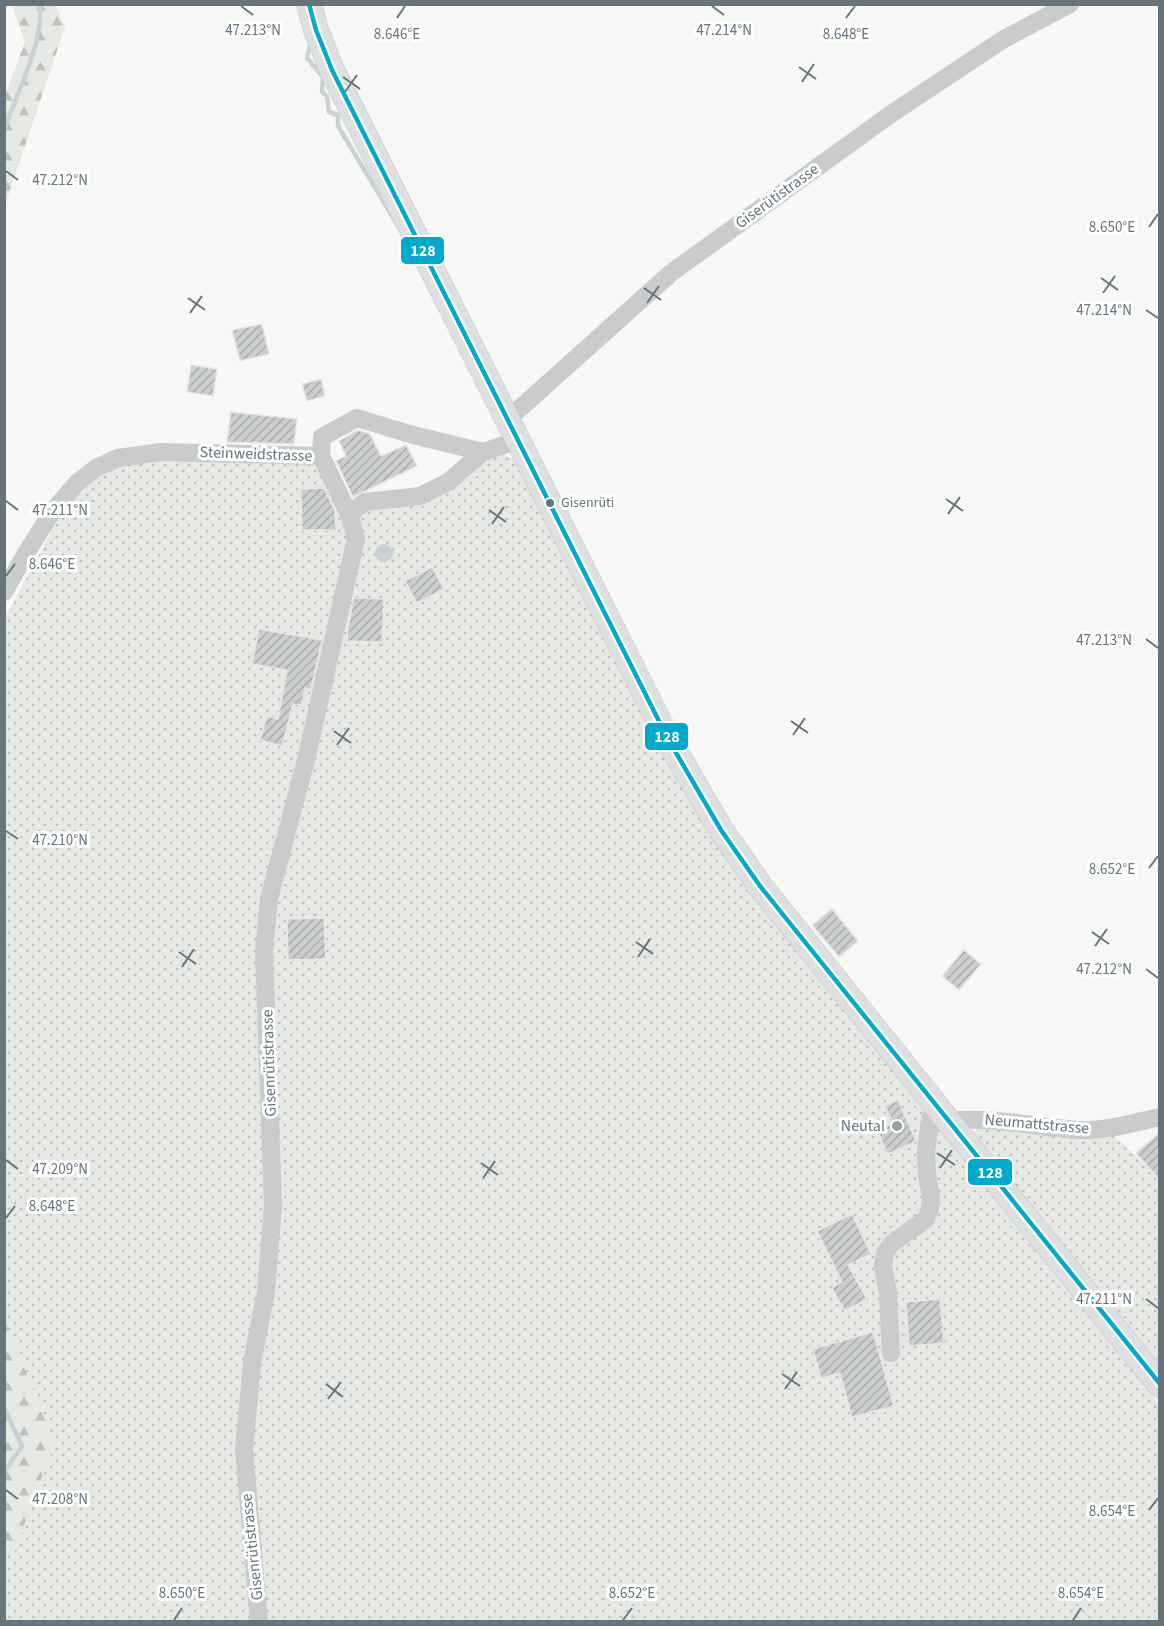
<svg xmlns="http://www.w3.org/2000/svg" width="1164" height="1626" font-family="'Source Sans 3',sans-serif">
	<defs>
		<pattern id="grass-dots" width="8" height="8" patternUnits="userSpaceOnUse" patternTransform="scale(1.5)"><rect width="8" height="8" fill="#e6e8e4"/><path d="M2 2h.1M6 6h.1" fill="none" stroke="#bec1be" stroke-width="1.8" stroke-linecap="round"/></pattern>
		<pattern id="forest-firs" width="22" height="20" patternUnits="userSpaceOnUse" patternTransform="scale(1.5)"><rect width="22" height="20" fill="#e6e8e4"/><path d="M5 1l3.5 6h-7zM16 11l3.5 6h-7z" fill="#bec1be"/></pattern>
		<pattern id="water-ripples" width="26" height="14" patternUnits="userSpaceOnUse" patternTransform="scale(1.5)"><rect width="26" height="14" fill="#cad2d4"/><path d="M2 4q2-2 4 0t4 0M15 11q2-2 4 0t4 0" fill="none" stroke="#a8afb1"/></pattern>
		<pattern id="building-hatch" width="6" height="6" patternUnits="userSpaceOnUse" patternTransform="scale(1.5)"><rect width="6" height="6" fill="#cccece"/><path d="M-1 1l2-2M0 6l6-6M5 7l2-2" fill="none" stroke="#a9acac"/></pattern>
	</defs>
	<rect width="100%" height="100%" fill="#f7f7f6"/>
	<!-- grass -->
	<g fill="url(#grass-dots)">
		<path d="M483 452 501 454 519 461 668 739 801 936 1159 1404V1621L5 1622V1555L14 1552 55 1443 5 1321V618L78 482 118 458 321 456 349 513 447 482Z"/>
		<path d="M979 1126 1112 1133 1159 1178V1371L1001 1171 975 1133Z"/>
	</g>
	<!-- forest -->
	<g fill="url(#forest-firs)">
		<path d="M12 5H55L65 27 5 205V95L25 42Z"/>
		<path d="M5 1321 55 1443 14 1552 5 1555Z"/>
	</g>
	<!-- water -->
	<circle fill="url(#water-ripples)" cx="384" cy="553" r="9"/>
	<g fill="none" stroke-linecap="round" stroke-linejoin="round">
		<!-- stream -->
		<g stroke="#cad2d4" stroke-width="4.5">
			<path d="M310 45 307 58 323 77 322 92 327 96 329 112 338 115V126L397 224"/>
			<path d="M4 129C15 100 47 33 39 4"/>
			<path d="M4 1408 22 1446 4 1472"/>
		</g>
	</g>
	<!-- building -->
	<g fill="url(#building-hatch)" stroke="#e6e6e6" stroke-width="1.5">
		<path d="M262 324 269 354 240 361 232 330Z"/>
		<path d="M191 365 217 369 213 396 187 392Z"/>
		<path d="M321 379 325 396 307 401 302 384Z"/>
		<path d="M231 412 297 419 294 444 227 442Z"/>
		<path d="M358 430 370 434 381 456 406 445 417 466 353 497 336 461 346 456 339 441Z"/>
		<path d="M324 488 335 511 336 530H302L301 489Z"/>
		<path d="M432 567 444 589 417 603 405 581Z"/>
		<path d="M354 598 384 599 382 642 347 641 348 627Z"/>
		<path d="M259 629 322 640 311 689 305 688 302 705 293 704 282 746 260 740 267 716 278 719 287 670 252 664Z"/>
		<path d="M832 909 858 941 839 957 812 925Z"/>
		<path d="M324 918 326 959 288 960 287 919Z"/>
		<path d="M964 950 981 964 959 990 942 976Z"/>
		<path d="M898 1100 916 1141 888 1154 877 1130 893 1123 885 1106Z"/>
		<path d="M1160 1132V1180L1136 1153Z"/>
		<path d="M852 1214 871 1254 848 1265 867 1299 845 1311 832 1288 842 1282 817 1231Z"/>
		<path d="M940 1299 944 1343 909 1346 906 1302Z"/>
		<path d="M873 1332 894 1406 852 1417 840 1373 821 1378 813 1349Z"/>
	</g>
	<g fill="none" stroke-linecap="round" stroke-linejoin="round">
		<!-- secondary casing -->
		<g stroke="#d2d3d4" stroke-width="26">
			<path id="secondary" d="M309 4 316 30 332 70 668 739 721 830 760 886 1160 1385"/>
		</g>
		<!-- minor -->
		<g stroke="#c9cbcc" stroke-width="18">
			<path d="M508 419 671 273 891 114 1004 39 1070 4"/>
			<path d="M321 456 322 437 357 418 413 435 483 452"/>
			<path d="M349 514 365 502 420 496 448 482 483 452 519 440"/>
			<path d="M4 592 25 555 52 512 78 482 96 468 118 458 161 452 321 456 349 514 356 539 306 760 269 899 264 950 273 1206 266 1291 252 1363 244 1449 259 1622"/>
			<path d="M949 1121C992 1116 1035 1127 1078 1130 1105 1131 1133 1123 1160 1117"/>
			<path d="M891 1353 888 1293 883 1266 885 1253 891 1244 926 1219 930 1209 931 1198 927 1174 926 1152 930 1119 937 1107"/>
		</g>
		<!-- secondary -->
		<use href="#secondary" stroke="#dedfe0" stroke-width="24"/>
		<!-- bus-1 casing -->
		<g stroke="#fff" stroke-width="9">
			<path id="bus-1" d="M309 4 316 30 332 70 668 739 721 830 760 886 1160 1384"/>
		</g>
		<!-- bus-1 -->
		<use href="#bus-1" stroke="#00a9ce" stroke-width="4.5"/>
	</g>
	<!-- ticks -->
	<path fill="none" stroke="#65757d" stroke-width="2" d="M241 6 253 15M712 6 724 15M397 18 405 6M846 18 855 6M799 67 816 79M343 77 360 89M802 82 814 64M345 92 357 75M6 171 18 180M1149 227 1158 214M1101 278 1118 290M644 288 661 300M1103 293 1115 276M188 298 205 310M647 303 659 286M1146 310 1158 318M190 313 202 296M946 499 963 511M6 501 18 510M489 510 506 522M948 514 960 497M492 524 504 507M6 576 15 564M1146 639 1158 648M791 721 808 733M334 731 351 743M793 735 805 718M337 745 349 728M6 831 18 839M1149 868 1158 856M1092 932 1109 944M636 942 653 954M1095 946 1107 929M179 952 196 964M638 957 650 939M182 967 194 949M1146 969 1158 978M937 1153 955 1165M6 1160 18 1169M481 1163 498 1175M940 1168 952 1150M483 1178 495 1161M6 1218 15 1206M1146 1299 1158 1308M782 1374 800 1386M326 1384 343 1397M785 1389 797 1372M328 1399 341 1382M6 1490 18 1499M1149 1510 1158 1498M174 1620 182 1608M623 1620 632 1608M1073 1620 1081 1608"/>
	<!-- markers -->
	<circle fill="#65757d" stroke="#fff" stroke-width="2" cx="550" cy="503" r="5"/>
	<circle fill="#98a2a7" stroke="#fff" stroke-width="2" cx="897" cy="1126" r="6"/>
	<g text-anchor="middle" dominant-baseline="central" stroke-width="6" stroke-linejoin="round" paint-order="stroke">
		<!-- bus labels -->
		<g font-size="14" fill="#65757d" stroke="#fff" text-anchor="start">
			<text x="561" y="503">Gisenrüti</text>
		</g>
		<!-- street labels -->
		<g font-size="16" fill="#65757d" stroke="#fff">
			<text transform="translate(777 196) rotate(-36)">Giserütistrasse</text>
			<text transform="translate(256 454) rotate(2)">Steinweidstrasse</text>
			<text transform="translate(269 1063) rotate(-92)">Gisenrütistrasse</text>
			<text transform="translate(1037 1124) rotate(5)">Neumattstrasse</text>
			<text transform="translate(252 1547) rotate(-96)">Gisenrütistrasse</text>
		</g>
		<!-- poi labels -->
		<g font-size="16" fill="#65757d" stroke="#fff" text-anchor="end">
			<text x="885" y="1126">Neutal</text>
		</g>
	</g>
	<g font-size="15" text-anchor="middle" fill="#65757d" stroke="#fff" stroke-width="6" stroke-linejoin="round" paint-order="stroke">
		<text x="253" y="35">47.213°N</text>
		<text x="724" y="35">47.214°N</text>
		<text x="397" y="39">8.646°E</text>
		<text x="846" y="39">8.648°E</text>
		<text x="60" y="185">47.212°N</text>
		<text x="1112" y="232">8.650°E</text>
		<text x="1104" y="315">47.214°N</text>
		<text x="60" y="515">47.211°N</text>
		<text x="52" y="569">8.646°E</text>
		<text x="1104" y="645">47.213°N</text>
		<text x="60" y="845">47.210°N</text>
		<text x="1112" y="874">8.652°E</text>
		<text x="1104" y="974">47.212°N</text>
		<text x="60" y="1174">47.209°N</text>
		<text x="52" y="1211">8.648°E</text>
		<text x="1104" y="1304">47.211°N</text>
		<text x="60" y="1504">47.208°N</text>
		<text x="1112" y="1516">8.654°E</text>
		<text x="182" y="1598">8.650°E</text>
		<text x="632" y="1598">8.652°E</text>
		<text x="1081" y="1598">8.654°E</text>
	</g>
	<g stroke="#fff" stroke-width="2">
		<rect x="400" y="236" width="45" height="29" rx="6" fill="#00a9ce"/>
		<rect x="644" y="722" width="45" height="29" rx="6" fill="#00a9ce"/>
		<rect x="967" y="1158" width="46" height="28" rx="6" fill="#00a9ce"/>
	</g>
	<g font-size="16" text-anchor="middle" font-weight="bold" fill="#fff">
		<text x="423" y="256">128</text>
		<text x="667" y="742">128</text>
		<text x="990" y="1178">128</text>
	</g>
	<!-- border -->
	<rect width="1164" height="1626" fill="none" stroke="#65757d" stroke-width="12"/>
</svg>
